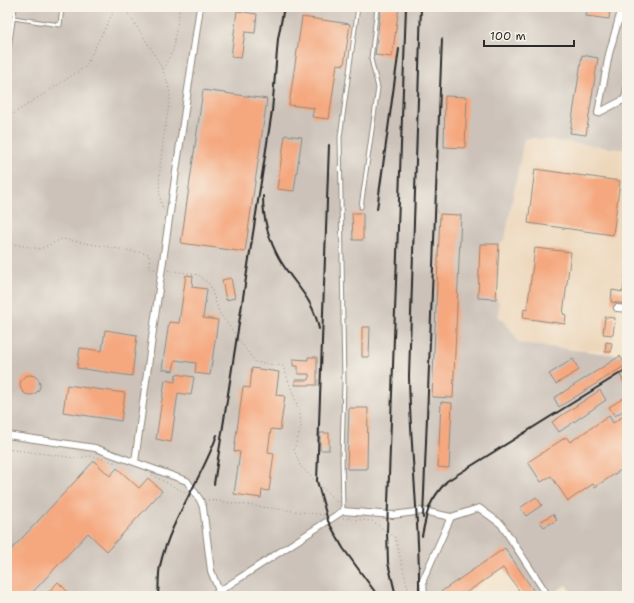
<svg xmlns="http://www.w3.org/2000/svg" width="634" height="603" font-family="'Shantell Sans',sans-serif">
	<rect width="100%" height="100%" fill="#f7f3e8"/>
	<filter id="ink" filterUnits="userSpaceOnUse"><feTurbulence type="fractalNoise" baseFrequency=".025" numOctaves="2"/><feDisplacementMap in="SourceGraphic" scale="8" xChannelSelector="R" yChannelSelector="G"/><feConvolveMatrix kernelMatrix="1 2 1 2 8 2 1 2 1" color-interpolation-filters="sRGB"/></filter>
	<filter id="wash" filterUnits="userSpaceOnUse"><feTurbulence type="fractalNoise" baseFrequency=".012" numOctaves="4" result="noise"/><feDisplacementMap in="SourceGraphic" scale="16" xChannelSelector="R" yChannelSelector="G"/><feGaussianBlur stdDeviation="0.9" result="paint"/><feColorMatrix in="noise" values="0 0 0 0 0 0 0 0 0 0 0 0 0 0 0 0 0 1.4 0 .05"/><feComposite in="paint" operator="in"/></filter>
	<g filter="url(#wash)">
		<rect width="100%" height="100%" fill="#f3e4cc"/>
		<!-- built -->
		<path fill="#edd7bb" d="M533 138 627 150V304L618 303 611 352 519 343 510 328 498 316 499 302 496 299 499 244 505 239 524 139Z"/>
		<!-- industrial -->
		<path fill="#ccc2b9" d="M7 7H627V150L533 138 524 139 505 239 499 244 496 299 499 302 498 316 510 328 519 343 627 356V596H574L566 585 550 596H537L505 548 435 596H7Z"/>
		<g id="blocks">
			<!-- building -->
			<g fill="#f5a77e">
				<path d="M381 7H399L392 57 375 55Z"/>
				<path d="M588 7 610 8 609 19 586 16Z"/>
				<path d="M237 11 257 14 255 33 245 32 241 58 231 57Z"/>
				<path d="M302 17 350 24 344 65 337 64 329 119 312 117 314 108 289 105Z"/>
				<path d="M582 55 598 58 586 135 570 133Z"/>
				<path d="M203 90 267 99 245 252 181 243Z"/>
				<path d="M445 96 467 97 465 148 444 147Z"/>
				<path d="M285 135 302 137 294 191 277 189Z"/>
				<path d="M535 169 620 181 613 235 528 223Z"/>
				<path d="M352 213H363V240H353Z"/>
				<path d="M440 214 461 215 453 398 432 397Z"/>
				<path d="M480 244H499L496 299 478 298Z"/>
				<path d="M535 248 571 252 563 314 566 315 565 324 523 318 524 309 527 310Z"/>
				<path d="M626 269 627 304 611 302 612 290 623 292Z"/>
				<path d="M186 275 193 276 192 287 207 289 203 318 218 320 210 375 195 373 196 363 175 360 173 371 162 369 169 322 179 323Z"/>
				<path d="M231 278 235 298 226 300 222 280Z"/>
				<path d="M605 317 615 318 613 335 603 334Z"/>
				<path d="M362 327H370L369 357H362Z"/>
				<path d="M105 330 137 335 132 376 77 368 80 348 102 351Z"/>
				<path d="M606 342 612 343 611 352H605Z"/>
				<path d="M620 356 626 365 559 407 554 398Z"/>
				<path d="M308 357H317V385H295V380H309V374H298V366H293V359L308 360Z"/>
				<path d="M573 359 579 370 556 384 549 374Z"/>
				<path d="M252 368 279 372 276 395 285 396 280 430 271 429 268 452 274 453 269 491 262 490 261 498 234 494 240 452 234 451 243 387 250 388Z"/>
				<path d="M627 371V388L620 375Z"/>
				<path d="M176 374 194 377 191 395 178 393 171 442 156 439 165 380 175 382Z"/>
				<circle cx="30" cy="385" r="10"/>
				<path d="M67 385 125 393 121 421 63 412Z"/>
				<path d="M600 390 606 400 559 432 552 422Z"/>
				<path d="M627 396V408L615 416 609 407Z"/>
				<path d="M441 402 452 403 449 468 438 467Z"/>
				<path d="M349 408H368L367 469H347Z"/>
				<path d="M627 414V461L626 462 627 466 595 487 593 484 568 501 551 476 541 482 528 462 566 437 570 442 609 416 613 423Z"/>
				<rect x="320" y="433" width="9" height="17"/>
				<path d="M94 461 110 476 117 468 139 488 148 478 162 491 107 551 88 533 29 596H7V551L9 552Z"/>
				<path d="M536 497 542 505 526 516 520 508Z"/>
				<path d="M553 514 557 520 544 527 540 522Z"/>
				<path d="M505 548 537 596H523L503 568 461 596H442L439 593Z"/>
				<path d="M58 582 69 593 66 596H45Z"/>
			</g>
		</g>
	</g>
	<g filter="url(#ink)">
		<use href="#blocks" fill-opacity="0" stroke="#8f887c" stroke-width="1"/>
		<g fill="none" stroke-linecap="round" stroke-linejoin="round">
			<!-- service casing -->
			<g stroke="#8f887c" stroke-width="5">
				<g id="service">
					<path d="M13 18 60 25 62 7"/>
					<path d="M7 62 15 7"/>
					<path d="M361 207 378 88 371 59 377 7"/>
					<path d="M343 511 342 455 344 382 340 137 358 7"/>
				</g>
			</g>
			<!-- minor casing -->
			<g stroke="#8f887c" stroke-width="8">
				<g id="minor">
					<path d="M622 7 609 54 598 113 625 99 627 88"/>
					<path d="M619 20 627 22"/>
					<path d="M617 308 627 309"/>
					<path d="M7 435 95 448 187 481 200 500 203 507 211 571 219 591"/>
					<path d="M135 462C155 310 178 159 200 7"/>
					<path d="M212 596 343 511 393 515 423 511 451 517 479 508 501 524 548 596"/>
					<path d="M424 596 423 580 451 517"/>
				</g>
			</g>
			<!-- path -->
			<g stroke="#8f887c" stroke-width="1" stroke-dasharray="1 3" stroke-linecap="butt">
				<path d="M124 7C139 32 169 69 170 97 167 121 152 191 164 210"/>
				<path d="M163 69 173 50 180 7"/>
				<path d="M7 118 85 67 116 7"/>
				<path d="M7 243 40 249 62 239 149 254 150 268 155 269"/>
				<path d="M168 270 199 275 210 285 219 312 255 362 283 366 300 413 301 428 294 449 300 466 338 503"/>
				<path d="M7 449 76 458 92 456 117 463"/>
				<path d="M152 475 188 494"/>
				<path d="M208 500 324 515"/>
				<path d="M349 517 350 519 372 521 395 537 410 596"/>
				<path d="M343 518 349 519"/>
			</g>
			<!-- service -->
			<use href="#service" stroke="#fff" stroke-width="3"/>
			<!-- minor -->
			<use href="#minor" stroke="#fff" stroke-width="6"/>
			<!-- rail -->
			<g stroke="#2b2b2b" stroke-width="2">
				<path d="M329 145 317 481 328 521 343 548 378 596"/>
				<path d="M263 196C263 218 269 241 280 260 295 286 313 297 319 329"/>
				<path d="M377 209 399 49"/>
				<path d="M214 484 272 111 278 39 284 7"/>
				<path d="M423 518 442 39"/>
				<path d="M422 536C427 510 429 501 447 481L627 369"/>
				<path d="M419 574C418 508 410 442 409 376L421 7"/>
				<path d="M158 596C159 586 158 575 160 566 170 520 202 479 217 435"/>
				<path d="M396 596 388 563 387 531 406 7"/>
				<path d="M419 596V568"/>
			</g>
		</g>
	</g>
	<!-- margin -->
	<rect width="634" height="603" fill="none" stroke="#f7f3e8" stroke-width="24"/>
	<!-- scale -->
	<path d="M484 40v6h90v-6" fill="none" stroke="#2b2b2b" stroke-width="2"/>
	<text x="490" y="40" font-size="12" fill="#2b2b2b" stroke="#f7f3e8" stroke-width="3" paint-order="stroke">100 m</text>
</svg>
